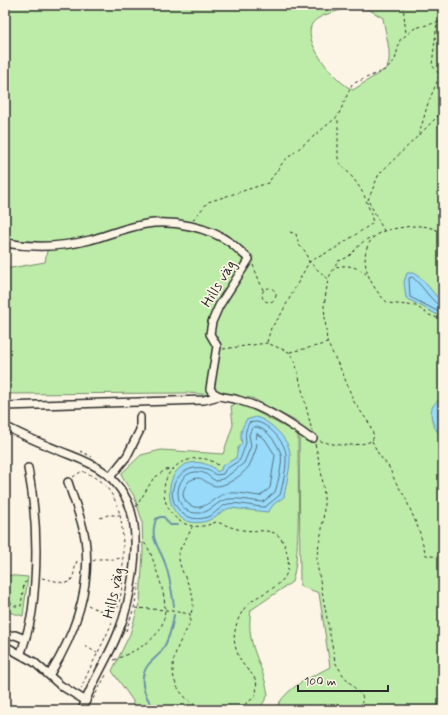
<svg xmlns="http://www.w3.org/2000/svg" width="448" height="715" font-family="Mynerve,sans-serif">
	<rect width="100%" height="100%" fill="#fcf5e5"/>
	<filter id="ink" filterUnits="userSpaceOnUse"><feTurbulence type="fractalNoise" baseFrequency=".025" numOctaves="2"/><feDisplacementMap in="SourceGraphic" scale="8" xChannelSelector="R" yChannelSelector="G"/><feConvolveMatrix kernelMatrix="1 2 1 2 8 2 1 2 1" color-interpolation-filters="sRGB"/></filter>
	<g filter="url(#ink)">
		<!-- green -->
		<g fill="#bdeba8" stroke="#748b6a" fill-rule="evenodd">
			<path d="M5 5H443V710H275C287 686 308 679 330 667L319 593 300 586 299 423 252 398 188 393 5 394V269L45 262 48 245 5 242ZM347 8 368 9 383 18C385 33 393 55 387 68L353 90C337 83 304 45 311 26 315 15 337 12 347 8Z"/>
			<path d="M240 403 298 434C298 466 299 498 298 530 297 548 297 566 292 582L251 610C245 647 263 661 268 695L259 710H133V701L112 671 130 634 140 601 143 552 142 520 134 496 122 477V473L141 455 161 450 223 454 233 425 231 406Z"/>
			<path d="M5 575 28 577 23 616 5 611Z"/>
		</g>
		<!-- water -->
		<g fill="#98dafa" stroke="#6c94a7">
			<path d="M407 273H413L422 279 443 304V318L406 298 404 282Z"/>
			<path d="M443 399V438C432 429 423 404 443 399Z"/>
			<path d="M256 417C269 420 290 440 290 454 291 468 286 483 284 497L274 504 268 512 230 508C220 511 214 520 203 522 158 530 159 455 202 463 208 465 214 466 217 472L221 470 222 466 236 458 238 448 242 443C239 434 242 428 246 420Z"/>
		</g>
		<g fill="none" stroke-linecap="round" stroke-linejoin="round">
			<!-- shore -->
			<g stroke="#57717e" stroke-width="1">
				<path d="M443 307C434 306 421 283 412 277L409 278 410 297 443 314"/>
				<path d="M256 422C268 423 285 442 286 454 287 467 283 483 280 495L265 507C254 507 239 502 228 504 221 506 217 512 210 516 200 521 186 519 179 510 161 490 182 461 207 469 211 470 213 473 216 475L223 474 226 469 240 460C241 457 246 444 246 442 245 434 245 431 249 423Z"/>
				<path d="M253 427C265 425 278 444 281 454 283 462 278 483 275 492L263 502C252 501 240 498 229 499 216 500 210 515 196 513 169 511 174 469 200 472 207 473 210 478 216 481L225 478 244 463 251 446 249 435Z"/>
				<path d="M257 434 265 439 275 455 270 488 260 496C250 495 239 492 229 493 215 494 204 514 190 505 186 503 184 499 183 495 183 489 186 485 189 481 202 474 202 481 212 485 222 490 243 475 249 466 252 461 254 454 256 449 258 444 255 438 257 434Z"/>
			</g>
			<!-- stream -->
			<g stroke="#6c94a7" stroke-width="2">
				<path d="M174 606C172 592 170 577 165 563 159 546 149 540 156 519L160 517H164L170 525H178"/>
				<path d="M155 710C145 697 137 680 148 665 152 660 157 657 161 652 169 640 172 629 174 615"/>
			</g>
			<!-- minor casing -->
			<g stroke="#2b2b2b" stroke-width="10">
				<g id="minor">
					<path d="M5 243C33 248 62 247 90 240 108 235 127 227 146 224 174 220 208 227 231 243 237 248 243 254 249 259L219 306 212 322 210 334 217 346 210 389C216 398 229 397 238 400 264 407 288 422 310 438H313"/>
					<path d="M5 406 204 400 219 396"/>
					<path d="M5 426C23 436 41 443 60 451 75 457 91 462 104 472 116 481 127 496 131 511 141 545 131 601 118 633 108 659 91 683 82 710"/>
					<path d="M110 477 127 456 140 430V417"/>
					<path d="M5 636 15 635 25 639"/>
					<path d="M5 646 34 662 60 685 86 701"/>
					<path d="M21 653C25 640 30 626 32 612 38 565 37 514 28 468"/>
					<path d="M50 674C75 634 92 586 85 538 82 519 74 501 68 482"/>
				</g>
			</g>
			<!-- path -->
			<g stroke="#2b2b2b" stroke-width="1" stroke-dasharray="3 3" stroke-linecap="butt">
				<path d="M403 5 406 34"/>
				<path d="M420 134 443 111"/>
				<path d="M368 200 379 174 419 135 428 103 440 75 432 65 437 23"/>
				<path d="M369 202 384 231"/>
				<path d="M193 220 208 202 268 183 284 161 338 116 352 84 387 69 395 60 400 40 415 28 443 21"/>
				<path d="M290 232 296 234 299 245 305 251 309 262 328 279 338 261C356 257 356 241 373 237"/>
				<path d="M443 234C431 225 419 225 405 227 394 229 381 229 373 238 355 257 371 289 388 303L416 306 429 315 443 320"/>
				<path d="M253 265 263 290"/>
				<path d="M336 267C348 264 357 267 366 274"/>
				<circle cx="269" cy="295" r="7"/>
				<path d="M267 342 271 328 280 316 309 262 334 249 373 223C366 193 359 184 338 161V118"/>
				<path d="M223 349 267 343 289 352 295 361 312 431"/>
				<path d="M290 352 317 346 327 343"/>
				<path d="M320 441C337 446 355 447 372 441L374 436 369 423 354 402 343 374 327 342 324 306 328 279"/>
				<path d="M372 441 379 455 389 467 395 481 405 497 419 530 426 555 443 558"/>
				<path d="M315 444C322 472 326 492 323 521 322 536 316 549 317 564L335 662 343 675 362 696 363 699 359 710"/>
				<path d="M80 451 92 457"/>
				<path d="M218 465C210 459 202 457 192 459 141 470 166 545 216 522 225 524 233 529 243 530 265 533 280 524 287 553 294 583 272 587 253 600 243 607 237 619 235 631 232 642 238 659 246 668 256 678 259 682 255 697L237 710"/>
				<path d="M73 477 82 471C122 487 123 521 123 557 123 575 123 594 116 612 107 638 91 663 81 689"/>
				<path d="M136 507 153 479 165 470 173 469"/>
				<path d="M100 518 108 515H121"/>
				<path d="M93 561C101 556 112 562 123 557"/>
				<path d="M42 578 64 583 70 582C75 575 74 568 77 561H80"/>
				<path d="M5 598 15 606H21L24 583 28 581"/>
				<path d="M88 605 98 610 115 612"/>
				<path d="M135 608 166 610 190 614C192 626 184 632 180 642 165 673 174 696 205 710"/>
				<path d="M191 613C200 590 177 575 179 553 180 546 189 536 192 527"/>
				<path d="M126 631 134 608 139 584"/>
				<path d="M85 646 97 653"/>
				<path d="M114 660C163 640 175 623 157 572 153 562 151 548 142 541"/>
				<path d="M93 699 106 675"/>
			</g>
			<!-- minor -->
			<use href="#minor" stroke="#fcf5e5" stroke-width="7"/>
		</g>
	</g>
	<g text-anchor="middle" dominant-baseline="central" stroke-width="3.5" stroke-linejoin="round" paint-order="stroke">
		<!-- street labels -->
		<g font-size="15" fill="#2b2b2b" stroke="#fcf5e5">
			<text transform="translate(219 284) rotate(-59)">Hills väg</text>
			<text transform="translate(114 593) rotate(-78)">Hills väg</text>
		</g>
	</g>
	<!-- margin -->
	<rect width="448" height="715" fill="none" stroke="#fcf5e5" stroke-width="20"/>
	<rect x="10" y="10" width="428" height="695" fill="none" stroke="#2b2b2b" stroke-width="1.5" filter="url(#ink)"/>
	<!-- scale -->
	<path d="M298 685v6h90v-6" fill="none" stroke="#2b2b2b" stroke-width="2"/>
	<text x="304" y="685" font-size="12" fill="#2b2b2b" stroke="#fcf5e5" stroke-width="3" paint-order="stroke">100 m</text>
</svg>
